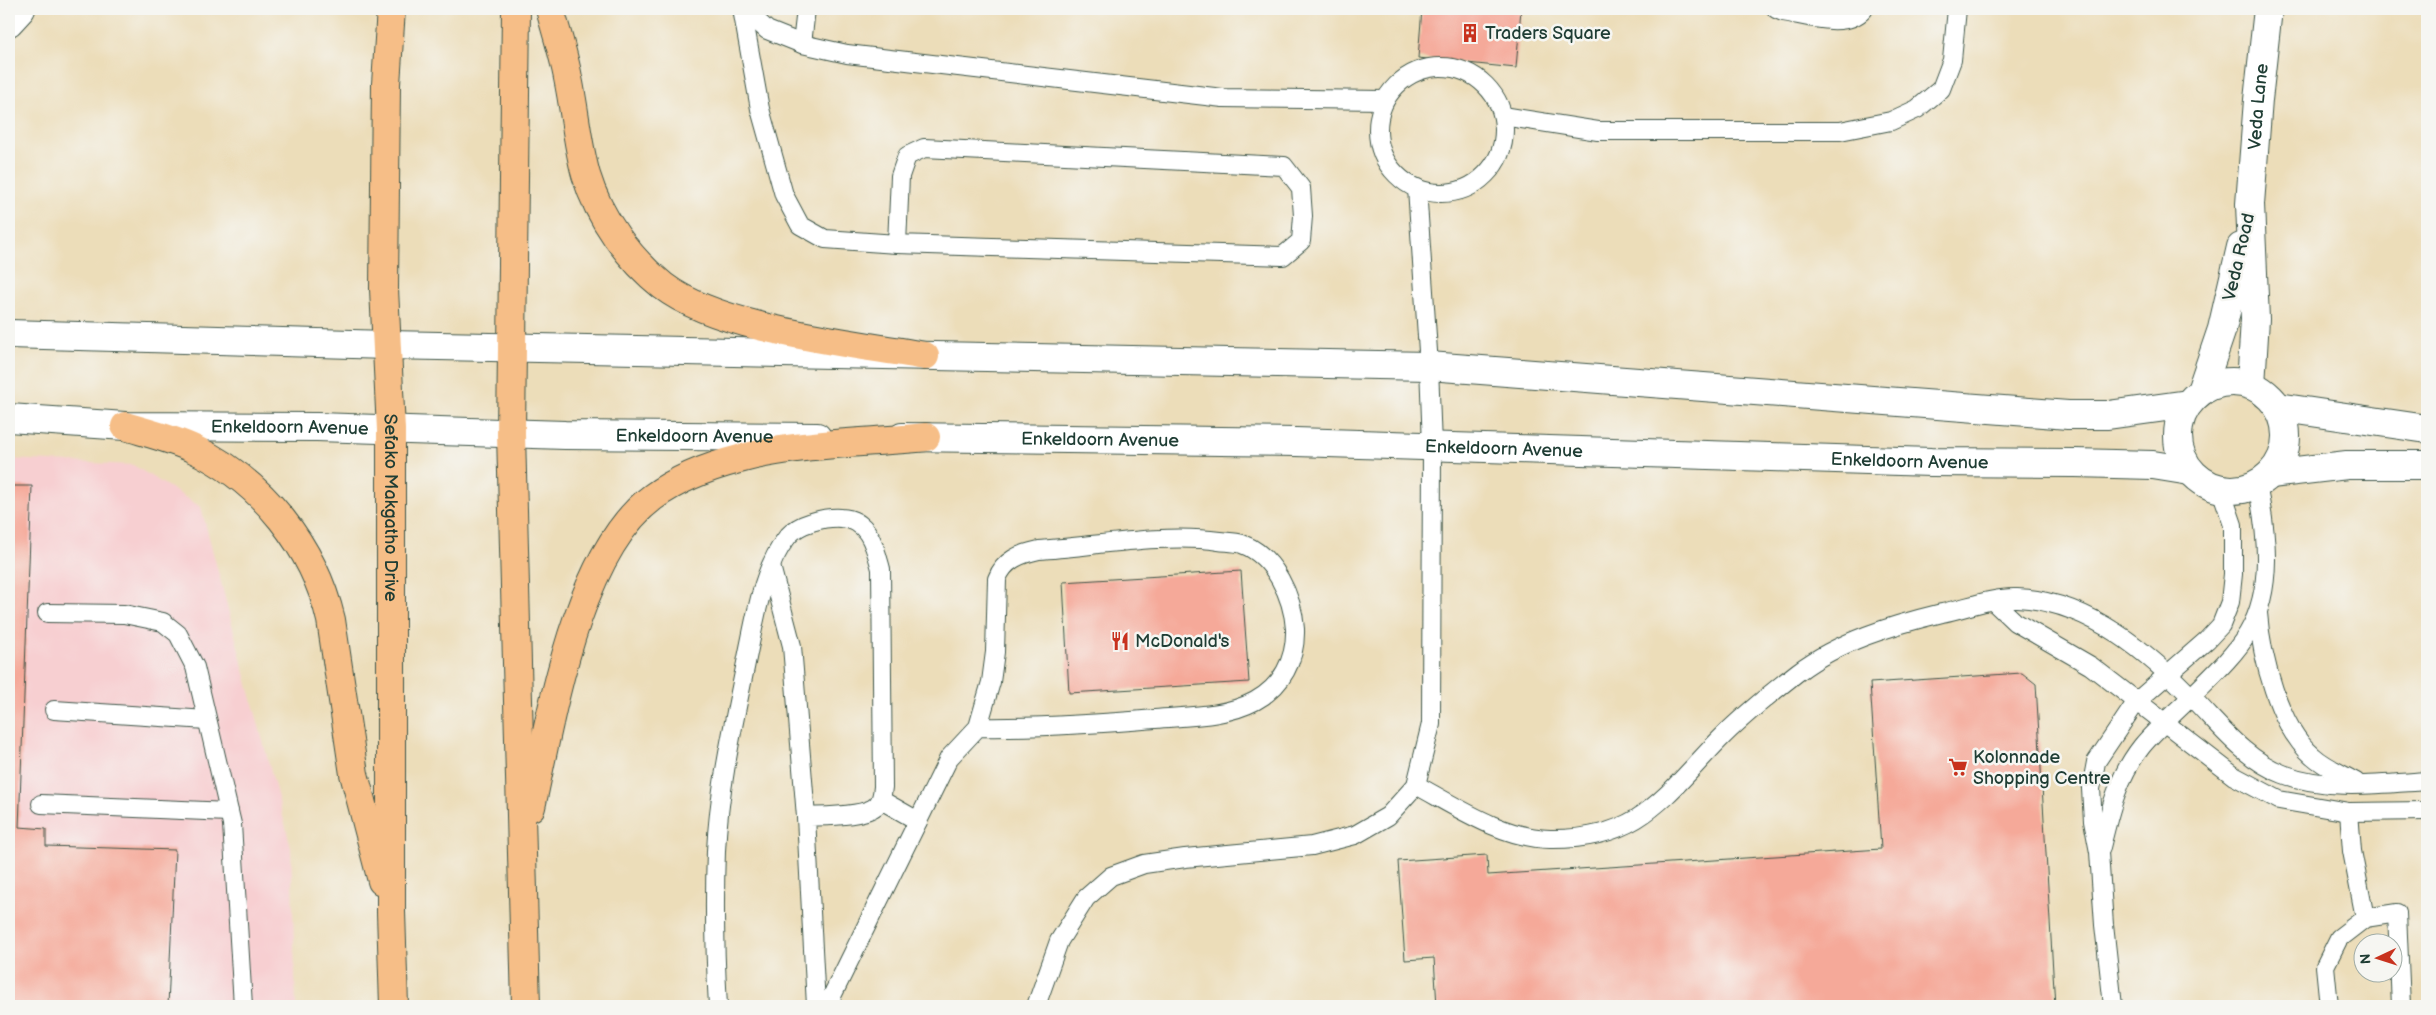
<svg xmlns="http://www.w3.org/2000/svg" width="2436" height="1015" font-family="'Balsamiq Sans',sans-serif">
	<rect width="100%" height="100%" fill="#f6f6f2"/>
	<filter id="ink" filterUnits="userSpaceOnUse"><feTurbulence type="fractalNoise" baseFrequency=".02" numOctaves="2"/><feDisplacementMap in="SourceGraphic" scale="10" xChannelSelector="R" yChannelSelector="G"/><feConvolveMatrix kernelMatrix="1 2 1 2 8 2 1 2 1" color-interpolation-filters="sRGB"/></filter>
	<filter id="wash" filterUnits="userSpaceOnUse"><feTurbulence type="fractalNoise" baseFrequency=".0096" numOctaves="4" result="noise"/><feDisplacementMap in="SourceGraphic" scale="20" xChannelSelector="R" yChannelSelector="G"/><feGaussianBlur stdDeviation="1.12" result="paint"/><feColorMatrix in="noise" values="0 0 0 0 0 0 0 0 0 0 0 0 0 0 0 0 0 1.4 0 .05"/><feComposite in="paint" operator="in"/></filter>
	<g filter="url(#wash)">
		<rect width="100%" height="100%" fill="#ecddb9"/>
		<!-- built -->
		<path fill="#f7cfd1" d="M9 459 133 465 201 507 291 847 296 1006H9Z"/>
		<g id="blocks">
			<!-- building -->
			<g fill="#f5a999">
				<path d="M1422 9H1521L1516 68 1418 58Z"/>
				<path d="M9 486H32L19 827 46 829V846L175 850 168 1006H9Z"/>
				<path d="M1241 571 1249 682 1069 693 1063 582Z"/>
				<path d="M2022 673 2036 684 2055 1006H1437L1434 958 1405 960 1398 861 1487 855 1488 875 1881 849 1870 683Z"/>
			</g>
		</g>
	</g>
	<g filter="url(#ink)">
		<use href="#blocks" fill-opacity="0" stroke="#3e5548" stroke-width="1"/>
		<g fill="none" stroke-linecap="round" stroke-linejoin="round">
			<!-- service casing -->
			<g stroke="#3e5548" stroke-width="20">
				<g id="service">
					<path d="M742 9 760 109 784 195 800 225 825 239 897 244 1283 256 1301 241 1303 216 1301 188 1284 166 924 148 907 156 900 176 897 244"/>
					<path d="M744 9 767 30 802 44 847 54 1223 98 1385 100"/>
					<path d="M1776 9 1783 12C1808 16 1846 30 1864 9"/>
					<path d="M802 44 806 9"/>
					<circle cx="1441" cy="130" r="63"/>
					<path d="M1503 116 1598 131H1840L1891 121 1917 109 1941 89 1952 60 1957 9"/>
					<path d="M771 566 792 646 806 817"/>
					<path d="M1993 601 2015 622 2091 666 2234 776 2279 800 2349 812 2427 811"/>
					<path d="M47 613 124 614 163 622 178 634 195 667 232 824 243 1006"/>
					<path d="M2258 613C2261 655 2279 728 2313 756 2325 767 2342 774 2356 782"/>
					<path d="M54 710 207 720"/>
					<path d="M1416 785C1457 807 1502 838 1550 839 1639 840 1663 798 1718 741 1742 716 1771 693 1798 672 1839 641 1893 625 1942 613 1966 608 1993 597 2017 598 2089 601 2151 654 2198 704 2223 730 2248 761 2283 774 2328 791 2380 784 2427 781"/>
					<path d="M881 800 918 821"/>
					<path d="M41 804 229 812"/>
					<path d="M2349 812 2352 851 2365 918"/>
					<path d="M2101 847C2110 810 2118 776 2142 746 2157 728 2176 712 2193 695 2212 676 2234 656 2248 633 2274 589 2267 532 2257 485"/>
					<path d="M718 1006C715 955 714 903 716 851 719 785 735 718 748 653 756 615 763 567 788 536 799 523 825 517 841 518 869 519 875 547 881 569L883 787C882 794 882 800 877 805 866 817 822 816 806 817L816 1006"/>
					<path d="M827 1006 949 758 978 727 991 682 995 652 997 579C1004 560 1020 554 1039 550 1095 546 1165 533 1219 541 1226 542 1235 542 1242 544 1275 556 1293 598 1295 629 1296 660 1282 686 1255 701 1225 717 1188 716 1155 719 1096 724 1037 728 978 727"/>
					<path d="M1036 1006 1059 941 1086 898 1111 876 1144 864 1185 858 1312 846 1355 835 1388 816 1416 785 1431 724 1432 446 1429 366 1417 188"/>
					<path d="M2113 1006 2104 925 2099 852 2093 821 2091 789 2096 762 2137 701 2207 640 2221 625 2230 602 2233 574V525L2221 490"/>
					<path d="M2329 1006 2325 966 2339 938 2365 918 2397 913 2401 1006"/>
				</g>
			</g>
			<!-- minor casing -->
			<g stroke="#3e5548" stroke-width="30">
				<g id="minor">
					<path d="M9 22 21 9"/>
					<path id="s1" d="M2251 385 2255 319 2250 204 2258 100 2268 9"/>
					<path d="M2201 391 2222 329 2241 247"/>
				</g>
			</g>
			<!-- tertiary casing -->
			<g stroke="#3e5548" stroke-width="30">
				<g id="tertiary">
					<path d="M9 334 387 345 1429 366 2068 415H2108L2188 404"/>
					<circle cx="2232" cy="436" r="54"/>
					<path d="M2278 407 2427 429"/>
					<path id="s2" d="M9 418 125 426 317 427 565 435 817 437"/>
					<path id="s3" d="M902 437 1296 442 1931 462 2075 463 2153 465 2190 471"/>
					<path d="M2271 474 2347 465H2427"/>
				</g>
			</g>
			<!-- primary casing -->
			<g stroke="#3e5548" stroke-width="30">
				<g id="primary">
					<path id="s4" d="M391 9 386 84 384 289 391 430V912L394 1006"/>
					<path d="M516 9 511 434 526 1006"/>
					<path d="M550 9C556 32 564 55 568 78 575 111 577 143 586 175 599 218 628 258 663 286 720 330 853 343 925 356"/>
					<path d="M125 426C148 433 173 439 194 449 262 481 314 547 331 620L354 774 382 881"/>
					<path d="M531 807C551 717 576 554 653 497 679 478 708 467 739 459 795 443 868 443 926 437"/>
				</g>
			</g>
			<!-- service -->
			<use href="#service" stroke="#fff" stroke-width="18"/>
			<!-- minor -->
			<use href="#minor" stroke="#fff" stroke-width="28"/>
			<!-- tertiary -->
			<use href="#tertiary" stroke="#fff" stroke-width="28"/>
			<!-- primary -->
			<use href="#primary" stroke="#f6be87" stroke-width="28"/>
		</g>
	</g>
	<!-- icons -->
	<defs>
		<g id="building-bare" transform="scale(1.5)"><path d="M-4-6H4V6H1V3H-1V6H-4ZM-2.5-4.3h1.7v1.8h-1.7ZM.8-4.3h1.7v1.8H.8ZM-2.5-1h1.7V.8h-1.7ZM.8-1h1.7V.8H.8Z" fill="#c8321e" stroke="#f6f6f2" stroke-width="2.5" paint-order="stroke"/></g>
		<g id="restaurant-bare" transform="scale(1.5)"><path d="M-5-6h1v4h1v-4h1v4h1v-4h1v5L-1.5 .5V6h-2V.5L-5-1ZM5-6V6H3V1.5H1.5Q1.5-4 5-6Z" fill="#c8321e" stroke="#f6f6f2" stroke-width="2.5" paint-order="stroke"/></g>
		<g id="supermarket-bare" transform="scale(1.5)"><path d="M-6-5.5h2.5l.6 2H6L4.5 2H-2.5L-4.4-4H-6ZM-1.5 3.2a1.3 1.3 0 1 0 .1 0ZM3 3.2a1.3 1.3 0 1 0 .1 0Z" fill="#c8321e" stroke="#f6f6f2" stroke-width="2.5" paint-order="stroke"/></g>
	</defs>
	<g fill-rule="evenodd">
		<use href="#building-bare" x="1470" y="33"/>
		<use href="#restaurant-bare" x="1120" y="641"/>
		<use href="#supermarket-bare" x="1958" y="767"/>
	</g>
	<g text-anchor="middle" dominant-baseline="central" stroke-width="5" stroke-linejoin="round" paint-order="stroke">
		<!-- poi labels -->
		<g font-size="18" fill="#1f3d34" stroke="#f6f6f2" text-anchor="start">
			<text x="1485" y="33">Traders Square</text>
			<text x="1135" y="641">McDonald's</text>
			<text x="1973" y="757">Kolonnade<tspan x="1973" dy="21">Shopping Centre</tspan></text>
		</g>
		<!-- street labels -->
		<g font-size="18" fill="#1f3d34" stroke="#f6f6f2">
			<text stroke="none"><textPath href="#s1" startOffset="279">Veda Lane</textPath></text>
			<text transform="translate(2239 257) rotate(-77)">Veda Road</text>
			<text stroke="none"><textPath href="#s2" startOffset="281">Enkeldoorn Avenue</textPath></text>
			<text stroke="none"><textPath href="#s2" startOffset="686">Enkeldoorn Avenue</textPath></text>
			<text stroke="none"><textPath href="#s3" startOffset="198">Enkeldoorn Avenue</textPath></text>
			<text stroke="none"><textPath href="#s3" startOffset="602">Enkeldoorn Avenue</textPath></text>
			<text stroke="none"><textPath href="#s3" startOffset="1008">Enkeldoorn Avenue</textPath></text>
			<text stroke="none"><textPath href="#s4" startOffset="499">Sefako Makgatho Drive</textPath></text>
		</g>
	</g>
	<!-- margin -->
	<rect width="2436" height="1015" fill="none" stroke="#f6f6f2" stroke-width="30"/>
	<!-- north arrow -->
	<g transform="translate(2378 958) rotate(266)"><circle r="24" fill="#f6f6f2" stroke="#a0aca6"/>
	<path d="M0-4L9 19L0 12L-9 19Z" fill="#c8321e"/>
	<text y="-8" font-size="14" font-weight="bold" text-anchor="middle" fill="#1f3d34">N</text>
	</g>
</svg>
